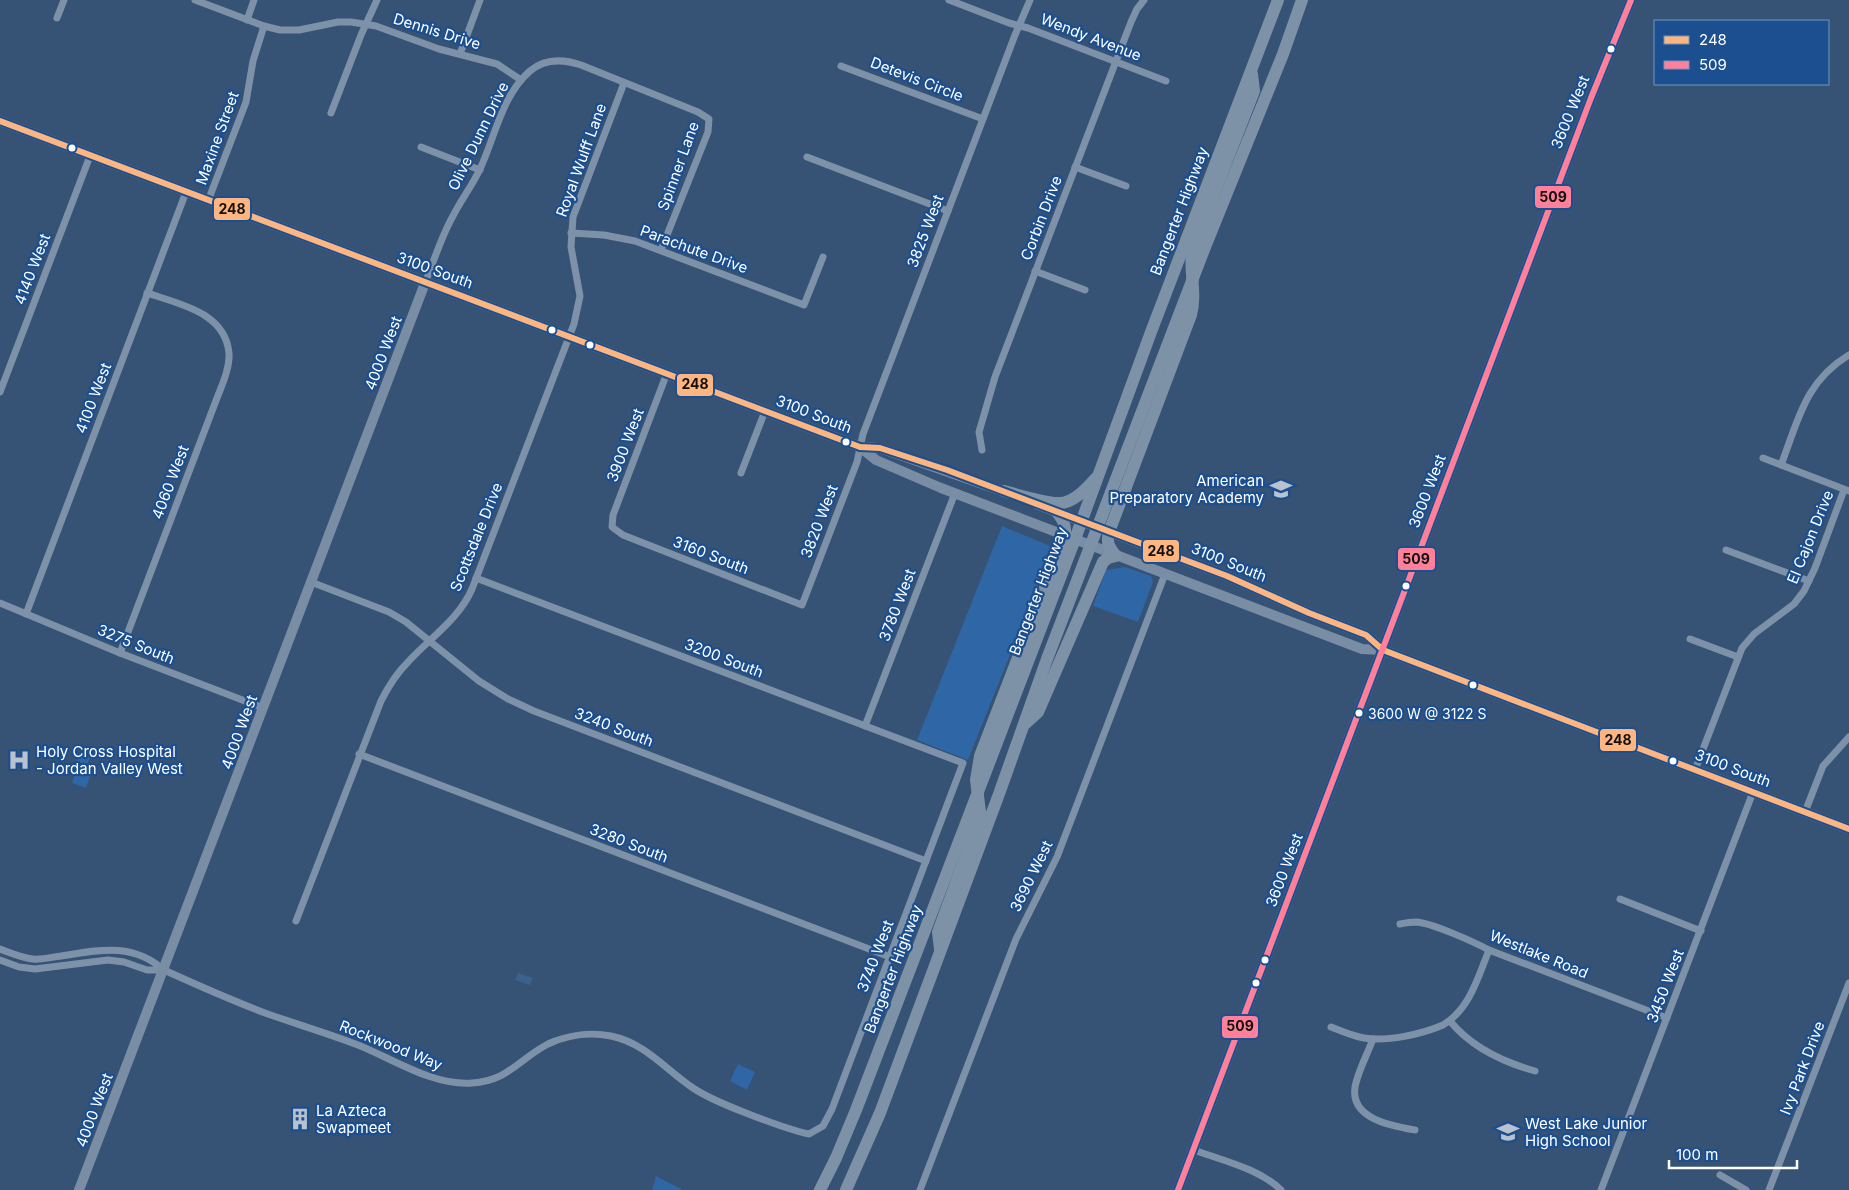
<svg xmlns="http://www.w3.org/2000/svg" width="1849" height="1190" font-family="Inter,sans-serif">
	<rect width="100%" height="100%" fill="#365274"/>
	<!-- green -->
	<g fill="#2f66a5">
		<path d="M1002 526 1050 546 1051 552 968 760 917 740Z"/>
		<path d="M1125 567 1151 576 1153 582 1138 622 1093 606 1106 570Z"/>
		<path d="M80 750 91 754 87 765 76 761Z"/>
		<path d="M77 769 91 774 86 788 72 783Z"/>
		<path d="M738 1064 755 1072 747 1090 730 1081Z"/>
		<path d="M656 1176 683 1190H652Z"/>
	</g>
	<!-- water -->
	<path fill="#3b618d" d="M518 973 533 978 530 985 515 980Z"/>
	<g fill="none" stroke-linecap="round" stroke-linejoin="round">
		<!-- street -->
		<g stroke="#7d92a8" stroke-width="7">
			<path d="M195 0 264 26 280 30H299L338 22H351L376 26 439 49 497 64 521 80"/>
			<path d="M949 0 1009 23 1028 28 1166 81"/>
			<path d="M57 18 64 0"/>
			<path d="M247 20 254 0"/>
			<path d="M460 54 480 0"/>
			<path d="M841 66 983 119"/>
			<path d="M331 113 361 35 377 0"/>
			<path d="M421 147 480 170"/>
			<path d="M807 157 948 211"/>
			<path d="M1075 167 1126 186"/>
			<path d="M208 201 246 102 253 61 264 26"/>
			<path d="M571 233 604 235 635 241 804 305 823 257"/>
			<path d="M1035 271 1085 290"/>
			<path d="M425 283C434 261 441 237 453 216 461 200 472 186 480 169 495 137 502 95 530 71 544 59 563 59 581 65L698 112 709 119 708 132 661 250"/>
			<path d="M667 373 613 515 612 527 623 535 802 605 857 462 863 434 1015 35 1030 0"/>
			<path d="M0 392 90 156"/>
			<path d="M982 450 979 432 995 377 1131 22 1137 9 1144 0"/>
			<path d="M1763 458 1849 491"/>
			<path d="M1781 465C1798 421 1805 381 1849 355"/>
			<path d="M741 473 765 411"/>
			<path d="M1726 550 1809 581"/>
			<path d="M311 582 389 612 406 622 479 681 508 699 534 711 926 861"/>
			<path d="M0 603 120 653 263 708"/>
			<path d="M26 614 186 192"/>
			<path d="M1690 639 1738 657"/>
			<path d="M120 653 217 398C222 385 230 368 229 353 225 312 179 304 147 293"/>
			<path d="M865 726 955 493"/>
			<path d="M359 754 890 957"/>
			<path d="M1695 770 1742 648 1754 634 1794 604 1804 591 1815 568 1844 490"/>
			<path d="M1805 812 1823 766 1849 737"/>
			<path d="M1620 899 1701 931"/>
			<path d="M296 921 381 701C388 687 397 673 408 662 430 638 459 619 472 589L574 324 580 296 571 247 573 217 624 83"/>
			<path d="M1400 924C1405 923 1410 922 1416 922 1432 923 1474 942 1489 950L1667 1018"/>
			<path d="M0 949C11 953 22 958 33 959 42 960 52 957 61 956 99 950 132 942 164 970 197 985 231 1000 265 1013 296 1024 327 1033 358 1045 393 1059 433 1086 472 1083 508 1081 519 1059 548 1044 567 1035 590 1032 611 1036 645 1043 665 1069 693 1088 711 1100 731 1107 751 1115 770 1122 789 1130 809 1134L823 1126 832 1109 963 763 476 578"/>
			<path d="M0 960 19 967 35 969 108 960 124 962 147 970H164"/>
			<path d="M1450 1021C1471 1047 1503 1062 1535 1071"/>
			<path d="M1331 1027C1341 1031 1352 1036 1364 1038 1387 1042 1422 1034 1443 1025 1470 1009 1478 977 1489 950"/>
			<path d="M1373 1039C1367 1055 1358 1071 1355 1087 1350 1119 1392 1126 1415 1130"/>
			<path d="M1194 1150C1221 1160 1260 1169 1281 1190"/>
			<path d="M1720 1175 1746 1190"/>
			<path d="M920 1190 1016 939 1057 857 1165 574"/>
			<path d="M1601 1190 1753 792"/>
			<path d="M1769 1190 1849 983"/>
		</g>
		<!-- secondary -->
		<g stroke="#798da4" stroke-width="10">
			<path d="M0 121 860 447 876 460 941 488 1362 649 1383 650 1849 829"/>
			<path d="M860 447 880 448 1011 494"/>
			<path d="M1036 504 1227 576 1309 613 1366 635 1383 650"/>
			<path d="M79 1190 425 283"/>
			<path d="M1178 1190 1591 98 1631 0"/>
		</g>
		<!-- highway -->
		<g stroke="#7e92a7" stroke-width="12">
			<path d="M1004 491C1018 495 1044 503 1058 503 1073 504 1087 488 1096 478"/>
			<path d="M1026 723 1038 712 1103 562 1108 558 1116 556C1109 547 1106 543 1109 532L1191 315C1197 293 1189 272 1192 250L1254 91 1252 74"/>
			<path d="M940 949 938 932 979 820 980 812 976 780 980 756 1065 536C1066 525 1063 520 1057 512"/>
			<path d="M820 1190 836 1158 856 1110 1075 539 1151 332 1278 0"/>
			<path d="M846 1190 880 1113 999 794 1047 659 1205 247 1283 54 1302 0"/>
		</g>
		<!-- bus-1 casing -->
		<g stroke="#1b4f8f" stroke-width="10">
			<path id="bus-1" d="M0 121 860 447 880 448 947 470 1227 576 1309 613 1366 635 1383 650 1849 829"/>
		</g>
		<!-- bus-2 casing -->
		<g stroke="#1b4f8f" stroke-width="10">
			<path id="bus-2" d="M1178 1190 1591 98 1631 0"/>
		</g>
		<!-- bus-1 -->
		<use href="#bus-1" stroke="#ffb580" stroke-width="6"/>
		<!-- bus-2 -->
		<use href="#bus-2" stroke="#ff8098" stroke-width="6"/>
	</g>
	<!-- icons -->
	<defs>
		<g id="school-bare" transform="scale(1.725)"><path d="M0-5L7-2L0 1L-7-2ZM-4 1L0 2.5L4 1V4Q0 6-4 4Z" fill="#b9c2ce" stroke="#1b4f8f" stroke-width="2.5" paint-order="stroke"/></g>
		<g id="hospital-bare" transform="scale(1.725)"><path d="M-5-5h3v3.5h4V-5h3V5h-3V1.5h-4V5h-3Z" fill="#b9c2ce" stroke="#1b4f8f" stroke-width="2.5" paint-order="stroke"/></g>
		<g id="building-bare" transform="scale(1.725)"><path d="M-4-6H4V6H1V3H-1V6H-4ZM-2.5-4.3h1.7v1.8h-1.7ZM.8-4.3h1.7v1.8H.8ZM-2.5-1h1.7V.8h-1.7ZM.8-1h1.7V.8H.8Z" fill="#b9c2ce" stroke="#1b4f8f" stroke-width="2.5" paint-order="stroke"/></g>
	</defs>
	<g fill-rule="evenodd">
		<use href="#school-bare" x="1281" y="489"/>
		<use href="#hospital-bare" x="19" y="760"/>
		<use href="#building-bare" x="300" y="1119"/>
		<use href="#school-bare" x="1508" y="1132"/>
	</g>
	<!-- markers -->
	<g fill="#fff" stroke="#1b4f8f" stroke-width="2">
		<circle cx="1611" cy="49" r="4.5"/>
		<circle cx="72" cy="148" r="4.5"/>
		<circle cx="552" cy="330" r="4.5"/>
		<circle cx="590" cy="345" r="4.5"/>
		<circle cx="846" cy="442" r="4.5"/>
		<circle cx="1406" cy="586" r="4.5"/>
		<circle cx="1473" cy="685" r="4.5"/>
		<circle cx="1359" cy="713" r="4.5"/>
		<circle cx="1673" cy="761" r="4.5"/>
		<circle cx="1265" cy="960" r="4.5"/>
		<circle cx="1256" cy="983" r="4.5"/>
	</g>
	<g text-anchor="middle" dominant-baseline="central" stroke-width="4.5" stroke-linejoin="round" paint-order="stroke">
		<!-- bus labels -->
		<g font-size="14" fill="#fff" stroke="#1b4f8f" text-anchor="start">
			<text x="1368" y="713">3600 W @ 3122 S</text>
		</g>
		<!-- street labels -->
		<g font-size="15" fill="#fff" stroke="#1b4f8f">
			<text transform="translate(437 31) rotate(17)">Dennis Drive</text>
			<text transform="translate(1091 37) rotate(21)">Wendy Avenue</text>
			<text transform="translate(917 79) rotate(21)">Detevis Circle</text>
			<text transform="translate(1570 112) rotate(-68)">3600 West</text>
			<text transform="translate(478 136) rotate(-64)">Olive Dunn Drive</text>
			<text transform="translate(217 138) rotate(-70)">Maxine Street</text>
			<text transform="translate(581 160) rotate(-70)">Royal Wulff Lane</text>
			<text transform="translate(678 166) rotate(-70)">Spinner Lane</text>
			<text transform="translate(1179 211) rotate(-69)">Bangerter Highway</text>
			<text transform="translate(1041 218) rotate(-69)">Corbin Drive</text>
			<text transform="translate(925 231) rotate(-69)">3825 West</text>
			<text transform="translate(694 249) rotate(20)">Parachute Drive</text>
			<text transform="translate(32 269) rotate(-69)">4140 West</text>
			<text transform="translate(435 270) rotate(20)">3100 South</text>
			<text transform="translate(383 353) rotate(-69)">4000 West</text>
			<text transform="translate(93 398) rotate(-69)">4100 West</text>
			<text transform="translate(814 414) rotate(21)">3100 South</text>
			<text transform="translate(625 445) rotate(-69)">3900 West</text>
			<text transform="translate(170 482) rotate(-69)">4060 West</text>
			<text transform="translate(1427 491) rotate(-69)">3600 West</text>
			<text transform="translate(819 521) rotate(-69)">3820 West</text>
			<text transform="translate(476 537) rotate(-68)">Scottsdale Drive</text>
			<text transform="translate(1810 537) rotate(-68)">El Cajon Drive</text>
			<text transform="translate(711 555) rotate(21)">3160 South</text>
			<text transform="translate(1229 562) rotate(22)">3100 South</text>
			<text transform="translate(1038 591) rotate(-69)">Bangerter Highway</text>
			<text transform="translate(897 605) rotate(-69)">3780 West</text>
			<text transform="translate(136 644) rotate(22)">3275 South</text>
			<text transform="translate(724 658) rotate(21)">3200 South</text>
			<text transform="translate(614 727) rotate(21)">3240 South</text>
			<text transform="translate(239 732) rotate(-70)">4000 West</text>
			<text transform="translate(1733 768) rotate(21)">3100 South</text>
			<text transform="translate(629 843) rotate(21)">3280 South</text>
			<text transform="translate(1284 870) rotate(-69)">3600 West</text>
			<text transform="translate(1031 876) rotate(-64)">3690 West</text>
			<text transform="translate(1539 954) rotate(22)">Westlake Road</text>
			<text transform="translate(875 956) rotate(-69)">3740 West</text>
			<text transform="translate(893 969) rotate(-69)">Bangerter Highway</text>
			<text transform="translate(1665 986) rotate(-69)">3450 West</text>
			<text transform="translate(391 1045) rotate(22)">Rockwood Way</text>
			<text transform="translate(1802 1068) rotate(-69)">Ivy Park Drive</text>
			<text transform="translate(94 1110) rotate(-69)">4000 West</text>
		</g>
		<!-- poi labels -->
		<g font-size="15" fill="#fff" stroke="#1b4f8f" text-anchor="start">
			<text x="1264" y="480" text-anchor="end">American<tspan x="1264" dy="17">Preparatory Academy</tspan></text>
			<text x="36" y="751">Holy Cross Hospital<tspan x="36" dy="17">- Jordan Valley West</tspan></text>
			<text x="316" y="1110">La Azteca<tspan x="316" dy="17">Swapmeet</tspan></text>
			<text x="1525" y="1123">West Lake Junior<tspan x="1525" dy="17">High School</tspan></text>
		</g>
	</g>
	<g stroke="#1b4f8f" stroke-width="2">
		<rect x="1534" y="185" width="38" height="24" rx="5" fill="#ff8098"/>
		<rect x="213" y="197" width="38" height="24" rx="5" fill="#ffb580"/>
		<rect x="676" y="373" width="38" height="24" rx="5" fill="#ffb580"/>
		<rect x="1142" y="539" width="38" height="24" rx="5" fill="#ffb580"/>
		<rect x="1397" y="547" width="39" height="24" rx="5" fill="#ff8098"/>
		<rect x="1599" y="728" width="38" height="24" rx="5" fill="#ffb580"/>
		<rect x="1221" y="1015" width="38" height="24" rx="5" fill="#ff8098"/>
	</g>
	<g font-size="14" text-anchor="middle" font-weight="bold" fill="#111">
		<text x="1553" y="202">509</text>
		<text x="232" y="214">248</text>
		<text x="695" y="389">248</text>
		<text x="1161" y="556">248</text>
		<text x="1416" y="564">509</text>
		<text x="1618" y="745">248</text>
		<text x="1240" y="1031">509</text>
	</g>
	<!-- legend -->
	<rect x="1654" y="20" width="175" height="65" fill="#1b4f8f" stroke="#7695bc"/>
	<rect x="1664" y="36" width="25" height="8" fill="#ffb580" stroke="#7695bc"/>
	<text x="1699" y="45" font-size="15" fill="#ffffff">248</text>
	<rect x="1664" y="61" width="25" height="8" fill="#ff8098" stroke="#7695bc"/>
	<text x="1699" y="70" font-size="15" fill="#ffffff">509</text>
	<!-- scale -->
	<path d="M1669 1160v8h128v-8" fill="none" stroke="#ffffff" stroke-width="2.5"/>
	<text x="1676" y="1160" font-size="15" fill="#ffffff" stroke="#1b4f8f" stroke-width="4" paint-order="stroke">100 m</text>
</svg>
